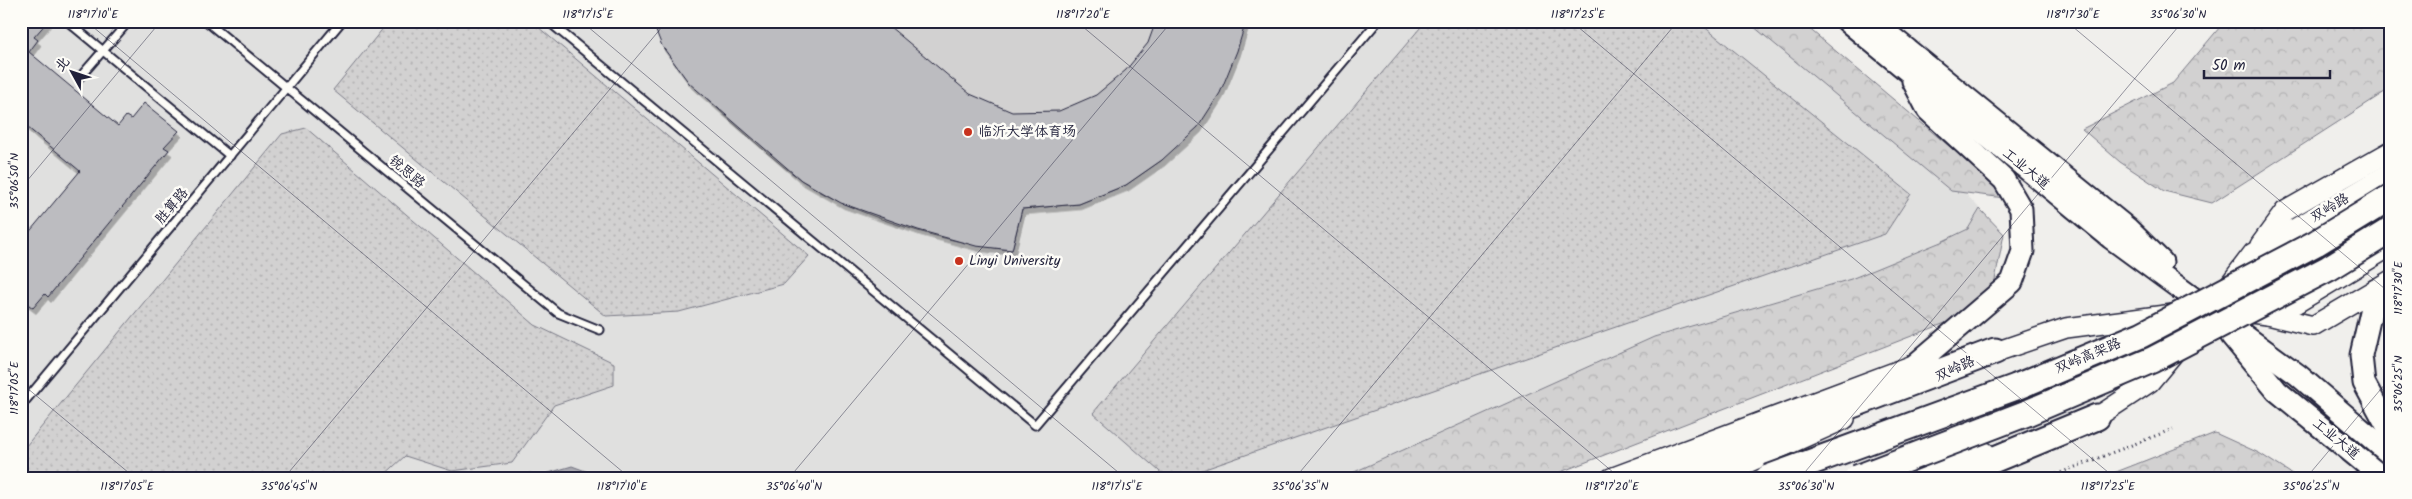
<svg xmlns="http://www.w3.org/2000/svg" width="2412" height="499" font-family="Kalam,'LXGW WenKai TC',sans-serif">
	<defs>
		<pattern id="grass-dots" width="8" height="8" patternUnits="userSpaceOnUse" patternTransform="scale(1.25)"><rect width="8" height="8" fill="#d2d1d1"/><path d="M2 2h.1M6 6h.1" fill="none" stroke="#b4b3b4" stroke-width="1.8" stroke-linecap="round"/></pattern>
		<pattern id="forest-crowns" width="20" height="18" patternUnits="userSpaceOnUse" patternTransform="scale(1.25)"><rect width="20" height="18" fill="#d2d1d1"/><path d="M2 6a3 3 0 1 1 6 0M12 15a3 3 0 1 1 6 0" fill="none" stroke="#b4b3b4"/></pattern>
		<pattern id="water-rules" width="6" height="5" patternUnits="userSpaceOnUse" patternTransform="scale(1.25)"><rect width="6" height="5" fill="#a9a9b0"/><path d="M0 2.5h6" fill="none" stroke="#898990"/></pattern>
		<filter id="shadow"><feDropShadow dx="3" dy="5.5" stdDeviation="0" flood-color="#0004"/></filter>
	</defs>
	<rect width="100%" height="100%" fill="#f0efec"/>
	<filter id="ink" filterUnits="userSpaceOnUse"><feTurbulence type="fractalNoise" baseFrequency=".02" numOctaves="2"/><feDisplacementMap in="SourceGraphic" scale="10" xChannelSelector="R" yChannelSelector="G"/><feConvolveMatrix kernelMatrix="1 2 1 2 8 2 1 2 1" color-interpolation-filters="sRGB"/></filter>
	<g filter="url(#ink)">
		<!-- built -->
		<path fill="#e0e0df" d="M21 21H1762L1952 179 1980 209 1968 229 1941 242 1851 279 1654 337 1341 478H21Z"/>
		<!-- grass -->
		<g fill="url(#grass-dots)" stroke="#7a7a86">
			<path d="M389 21H531L809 256 784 284 679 312 606 316 333 90Z"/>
			<path d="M1426 21H1697L1911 194 1885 234 1179 478H1167L1093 413Z"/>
			<path d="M306 128 535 325 614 363V385L554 405 512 463 452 471 405 456 381 478H24L21 452 282 134Z"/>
		</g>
		<!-- forest -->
		<g fill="url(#forest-crowns)" stroke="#7a7a86">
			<path d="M1747 21H1800L2012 199 1951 191Z"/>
			<path d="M2225 21H2391V88L2212 203 2164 191 2120 162 2082 129 2173 83Z"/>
			<path d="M1980 209 2004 234 1994 285 1953 320 1545 478H1341L1654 337 1851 279 1941 242 1968 229Z"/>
			<path d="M2215 433 2259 453 2295 476 2291 478H2101Z"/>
		</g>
		<!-- green -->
		<path fill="#d2d1d1" stroke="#7a7a86" d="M652 21H1246L1162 160 1126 185 1079 204 1022 209 1012 250C949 244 853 216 801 180 776 162 754 141 731 121 695 88 671 68 652 21Z"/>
		<!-- water -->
		<path fill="url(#water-rules)" stroke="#737381" d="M572 466 591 473 592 478H523L529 473 542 475Z"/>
		<!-- building -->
		<g fill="#bcbcc0" stroke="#22223b" filter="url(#shadow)">
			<path d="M21 21H48L34 37 38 40 29 52 118 126 126 116 131 119 144 103 179 131 164 147 169 150 48 297 45 294 33 308 21 299V242L80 171 21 122Z"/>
			<path d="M652 21H883L970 94 1012 112 1059 111 1096 95 1126 70 1148 43 1156 21H1246L1237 51 1220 93 1198 127 1162 160 1126 185 1079 204 1022 209 1012 250 976 246 918 230 841 203 801 180 689 83 662 46Z"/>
		</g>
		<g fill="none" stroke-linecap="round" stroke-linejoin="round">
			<!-- lane casing -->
			<g stroke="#22223b" stroke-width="11">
				<g id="lane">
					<path d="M67 21 230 156"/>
					<path d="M206 21 558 313 600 330"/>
					<path d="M548 21 1035 425 1378 21"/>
					<path d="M80 77 129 21"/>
					<path d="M21 406 342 21"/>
					<path d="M2356 478 2372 472"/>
				</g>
			</g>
			<!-- secondary casing -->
			<g stroke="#22223b" stroke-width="22">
				<g id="secondary">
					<path d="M2260 245 2285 211 2391 151"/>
					<path d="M2240 312 2268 315 2295 304 2391 246"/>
					<path d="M2268 315 2313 326 2391 280"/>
					<path d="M1984 356 2066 328 2173 314"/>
					<path d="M2085 421 2097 417 2150 382 2210 310 2253 253 2391 172"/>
					<path d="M1611 478 1916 364 1930 362"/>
					<path d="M1714 478 1845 419"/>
					<path d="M1903 478 1985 452"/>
				</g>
			</g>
			<!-- primary casing -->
			<g stroke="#22223b" stroke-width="25">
				<g id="primary">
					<path d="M1847 21 2111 238 2298 375 2391 455"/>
					<path d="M1872 21 2128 229 2162 262"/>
					<path d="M1913 81 1928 110 2004 180 2021 209 2023 251 2012 282 1916 364"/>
					<path d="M2376 290 2361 355 2364 383 2391 433"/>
					<path d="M2231 335 2277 391 2383 478"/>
				</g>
			</g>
			<!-- highway casing -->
			<g stroke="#22223b" stroke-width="29">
				<g id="highway">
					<path d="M1659 478 1995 351"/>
					<path d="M1949 478 2097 417"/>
				</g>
			</g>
			<!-- path -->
			<path stroke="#22223b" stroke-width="3" stroke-dasharray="1 4" stroke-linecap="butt" d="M2047 478 2173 429"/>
			<!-- lane -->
			<use href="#lane" stroke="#fdfcf7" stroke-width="7"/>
			<!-- secondary -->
			<use href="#secondary" stroke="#fdfcf7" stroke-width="19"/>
			<!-- primary -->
			<use href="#primary" stroke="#fdfcf7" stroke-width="21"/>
			<!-- highway -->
			<use href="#highway" stroke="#fdfcf7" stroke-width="25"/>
			<!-- highway-bridge casing -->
			<g stroke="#22223b" stroke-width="29" stroke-linecap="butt">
				<g id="highway-bridge">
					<path d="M1768 478 2016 387 2141 335 2316 243 2391 197"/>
					<path d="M1857 478 2027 413 2152 360 2329 268 2391 230"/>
				</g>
			</g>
			<!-- highway-bridge -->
			<use href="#highway-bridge" stroke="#fdfcf7" stroke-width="25"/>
		</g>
	</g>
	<!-- ticks -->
	<path fill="none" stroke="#22223b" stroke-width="1" stroke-opacity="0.45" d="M86 21 630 478M581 21 1125 478M1076 21 1620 478M1571 21 2115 478M2066 21 2391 294M21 188 161 21M21 383 135 478M284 478 667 21M789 478 1172 21M1295 478 1678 21M1800 478 2183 21M2306 478 2391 377"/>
	<!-- markers -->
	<g fill="#c8321e" stroke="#fdfcf7" stroke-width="2">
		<circle cx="968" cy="132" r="5"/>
		<circle cx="959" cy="261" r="5"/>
	</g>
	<g text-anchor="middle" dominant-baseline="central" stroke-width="5" stroke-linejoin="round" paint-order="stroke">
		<!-- poi labels -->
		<g font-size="14" fill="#22223b" stroke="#fdfcf7" text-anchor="start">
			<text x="978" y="132">临沂大学体育场</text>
			<text x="969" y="261">Linyi University</text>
		</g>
		<!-- street labels -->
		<g font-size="14" fill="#22223b" stroke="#fdfcf7">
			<text transform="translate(2026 169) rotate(39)">工业大道</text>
			<text transform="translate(407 172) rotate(40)">锐思路</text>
			<text transform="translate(172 206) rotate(-50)">胜算路</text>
			<text transform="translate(2330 208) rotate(-31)">双岭路</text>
			<text transform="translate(2088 356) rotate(-23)">双岭高架路</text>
			<text transform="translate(1955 369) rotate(-25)">双岭路</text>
			<text transform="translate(2336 439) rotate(39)">工业大道</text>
		</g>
	</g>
	<!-- margin -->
	<rect width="2412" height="499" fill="none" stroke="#fdfcf7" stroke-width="55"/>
	<!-- north arrow -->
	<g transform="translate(72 72) rotate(310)" stroke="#fdfcf7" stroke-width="4" paint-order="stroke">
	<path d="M0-4L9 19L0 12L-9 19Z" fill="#22223b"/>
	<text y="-8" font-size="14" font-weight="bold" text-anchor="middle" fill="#22223b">北</text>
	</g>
	<!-- scale -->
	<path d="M2204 70v8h126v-8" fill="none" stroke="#22223b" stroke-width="2.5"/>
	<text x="2212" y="70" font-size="15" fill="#22223b" stroke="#fdfcf7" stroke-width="4" paint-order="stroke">50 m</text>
	<rect x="28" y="28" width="2356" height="444" fill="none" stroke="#22223b" stroke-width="2"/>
	<g font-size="12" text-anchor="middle" fill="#22223b">
		<text x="93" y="18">118°17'10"E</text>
		<text x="588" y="18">118°17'15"E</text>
		<text x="1083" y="18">118°17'20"E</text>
		<text x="1578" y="18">118°17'25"E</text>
		<text x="2073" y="18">118°17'30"E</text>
		<text x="2178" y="18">35°06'30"N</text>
		<text transform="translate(14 181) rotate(-90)" y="4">35°06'50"N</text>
		<text transform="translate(2398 288) rotate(-90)" y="4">118°17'30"E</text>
		<text transform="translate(2398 384) rotate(-90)" y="4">35°06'25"N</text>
		<text transform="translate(14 388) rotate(-90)" y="4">118°17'05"E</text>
		<text x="127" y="490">118°17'05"E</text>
		<text x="289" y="490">35°06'45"N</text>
		<text x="622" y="490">118°17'10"E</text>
		<text x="794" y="490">35°06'40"N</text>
		<text x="1117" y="490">118°17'15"E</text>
		<text x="1300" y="490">35°06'35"N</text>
		<text x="1612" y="490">118°17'20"E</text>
		<text x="1806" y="490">35°06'30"N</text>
		<text x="2108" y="490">118°17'25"E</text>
		<text x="2311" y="490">35°06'25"N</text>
	</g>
</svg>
